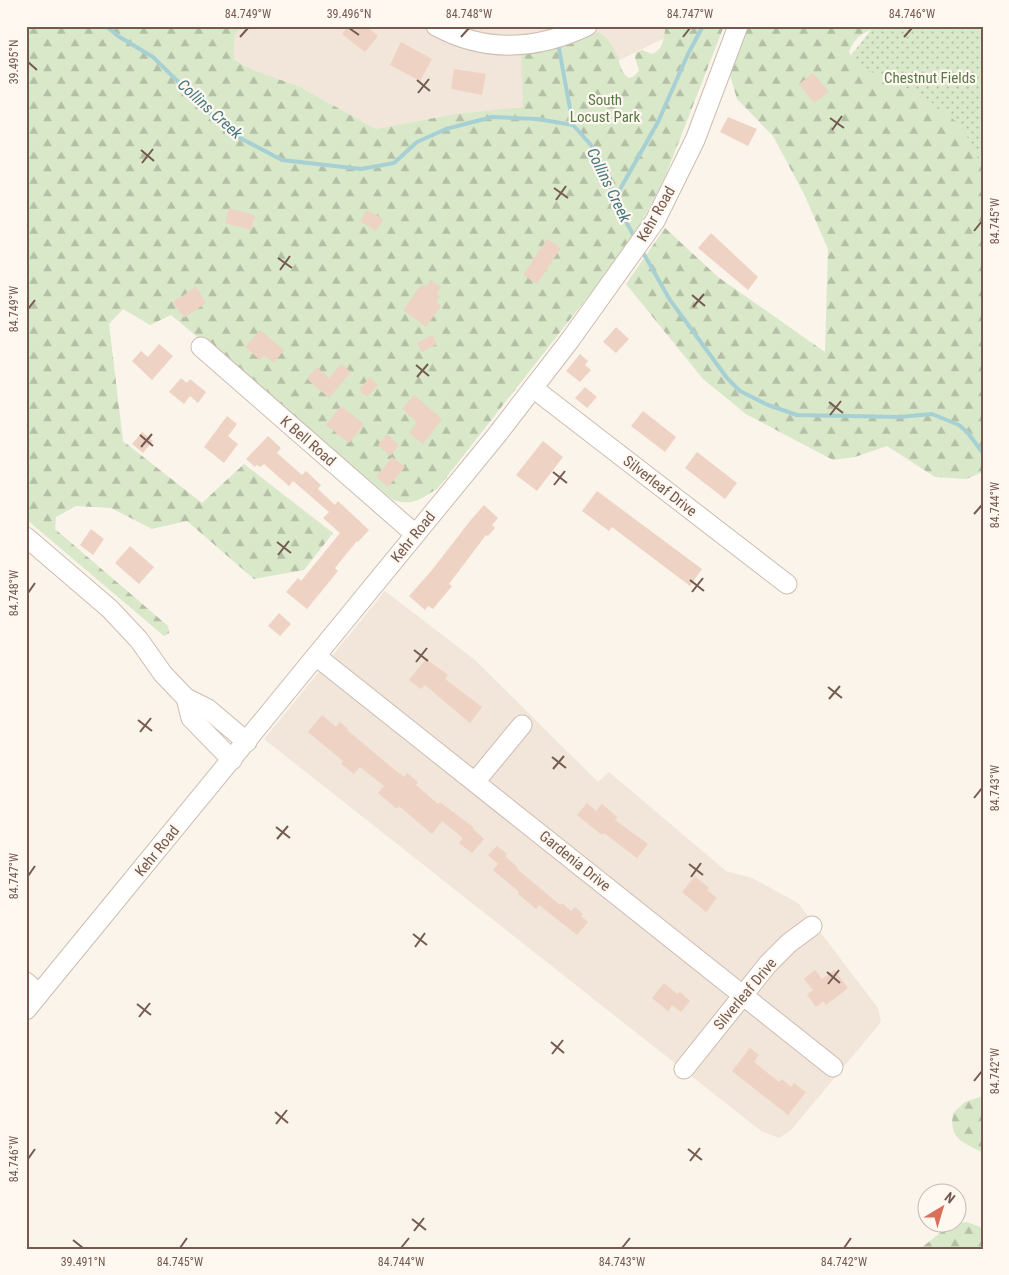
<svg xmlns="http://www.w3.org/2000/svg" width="1009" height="1275" font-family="'Roboto Condensed',sans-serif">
	<defs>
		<pattern id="grass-dots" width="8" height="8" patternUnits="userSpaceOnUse" patternTransform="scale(1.25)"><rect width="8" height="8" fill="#d8e8c9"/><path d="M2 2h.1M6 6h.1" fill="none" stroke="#b4bfa6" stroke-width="1.8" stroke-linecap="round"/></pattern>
		<pattern id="forest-firs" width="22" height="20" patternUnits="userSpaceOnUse" patternTransform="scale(1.25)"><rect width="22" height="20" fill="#d8e8c9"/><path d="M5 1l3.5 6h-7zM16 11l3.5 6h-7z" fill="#b4bfa6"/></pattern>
	</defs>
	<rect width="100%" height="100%" fill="#fbf4ea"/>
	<!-- residential -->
	<g fill="#f2e5d9">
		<path d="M244 26H689L524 107 455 114 376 129 298 86 253 70 234 58 235 35Z"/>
		<path d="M385 591 475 660 598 782 609 772 726 871 752 878 798 903 878 1008 881 1022 791 1130 779 1138 761 1131 264 739Z"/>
	</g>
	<!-- grass -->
	<path fill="url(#grass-dots)" d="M874 26H983V187L838 72Z"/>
	<!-- forest -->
	<g fill="url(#forest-firs)">
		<path d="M26 26H244L235 35 234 59 253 70 298 86 376 129 455 114 523 107 521 55 561 47 598 32C602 35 607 38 610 43 613 47 616 53 618 58 621 68 627 89 639 70L635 58 636 53 642 50 652 54C665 49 663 37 666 26H724L665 177 642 222 597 285 438 488C421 499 413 506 393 500L171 315 150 325 123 309 109 324 123 441 202 503 244 464 333 533 304 570 254 579 187 521 152 529 111 508 76 506 56 517 55 529 168 626 169 633 164 636 26 519Z"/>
		<path d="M747 26H881C864 32 856 35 849 52L855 62 864 69 891 80 926 98 958 123 968 138 976 156 983 164V472L966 479 935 477 887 446 855 457 833 460 746 414 703 379 626 284 665 228 718 277 825 352 828 249 804 194 773 136 737 99 730 75Z"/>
		<path d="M983 1096V1153C962 1141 949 1140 953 1113L965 1102Z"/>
		<path d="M967 1222 983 1228V1249H920L951 1224Z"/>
	</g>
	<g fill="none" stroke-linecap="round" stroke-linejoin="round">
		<!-- stream -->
		<g stroke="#a7d0d4" stroke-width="4">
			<path d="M106 26 118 36 153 57 217 120 240 138 282 160 361 169 394 163 417 142 446 129 492 117 537 119 573 125 591 145 605 168 614 200 635 238"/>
			<path d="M558 43 573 125"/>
			<path d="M614 200 658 122 688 54 703 26"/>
			<path d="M641 249 670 300 727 378 740 391 768 405 797 415 899 417 932 414 959 425 967 432 983 453"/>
			<path d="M983 562V576"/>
		</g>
	</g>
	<!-- building -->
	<g fill="#eed3c4">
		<path d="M348 26H366L378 36 365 52 342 34Z"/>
		<path d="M401 42 432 59 420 81 390 65Z"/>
		<path d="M454 69 486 74 482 95 451 89Z"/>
		<path d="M813 73 829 92 814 103 799 84Z"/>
		<path d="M728 117 757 129 748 146 720 132Z"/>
		<path d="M229 208 255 215 251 230 225 223Z"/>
		<path d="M367 210 383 219 376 231 360 221Z"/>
		<path d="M711 233 758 277 748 290 698 248Z"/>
		<path d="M547 239 561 248 537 284 523 275Z"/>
		<path d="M431 280 441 287 436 294 440 296 436 302 441 306 426 327 403 310 422 284 426 287Z"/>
		<path d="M196 287 206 303 184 318 173 302Z"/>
		<path d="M616 327 629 339 616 353 603 342Z"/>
		<path d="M260 330 284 350 274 363 264 355 260 360 245 347Z"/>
		<path d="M432 335 437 344 422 352 417 343Z"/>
		<path d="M159 344 173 356 152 380 132 361 141 351 148 357Z"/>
		<path d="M580 354 588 361 585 365 591 370 580 382 566 371Z"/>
		<path d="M341 364 351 372 329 398 307 379 317 367 329 378Z"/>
		<path d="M370 377 378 385 367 397 359 390Z"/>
		<path d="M181 378 187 383 190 379 206 392 198 403 190 396 184 404 169 392Z"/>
		<path d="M585 387 597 397 587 408 575 398Z"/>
		<path d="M414 395 442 419 423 444 409 433 417 422 402 409Z"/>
		<path d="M341 406 364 424 349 443 326 425Z"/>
		<path d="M643 411 676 437 665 452 631 426Z"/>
		<path d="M227 416 237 424 228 436 238 444 224 463 204 447Z"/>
		<path d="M142 432 153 441 143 453 132 444Z"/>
		<path d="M387 434 399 445 390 456 378 445Z"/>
		<path d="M268 436 281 448 277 453 302 475 306 471 321 485 318 489 335 505 338 501 369 530 358 542 357 541 335 568 338 571 307 609 286 592 298 578 301 581 340 533 323 518 329 512 293 481 289 486 264 464 260 467 257 465 255 467 246 459Z"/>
		<path d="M543 441 563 457 537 491 516 475Z"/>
		<path d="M697 452 737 483 725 499 685 468Z"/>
		<path d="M392 457 405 467 388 487 376 477Z"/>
		<path d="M597 491 702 569 690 586 612 527 609 531 582 511Z"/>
		<path d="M484 505 498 518 492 525 495 528 488 536 486 535 449 584 452 586 433 609 428 606 425 610 409 596 432 570 470 521Z"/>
		<path d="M91 529 104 539 93 555 80 545Z"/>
		<path d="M130 546 154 567 139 584 115 563Z"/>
		<path d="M279 613 291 624 280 636 268 626Z"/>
		<path d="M426 659 448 675 445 679 482 707 470 723 425 685 421 689 409 680Z"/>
		<path d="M322 715 336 727 340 722 348 729 347 730 396 771 404 777 407 773 418 782 416 785 438 804 440 802 473 827V829L484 839 472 853 459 843 463 838 442 821 432 834 399 806 397 809 378 793 384 786 360 767 354 774 341 764 343 761 308 732Z"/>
		<path d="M587 803 596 811 602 804 617 817 615 820 648 844 637 858 604 833 602 835 577 815Z"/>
		<path d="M497 846 507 854 505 856 518 868 517 869 560 905 562 903 571 911 575 907 583 914 581 916 588 922 577 935 539 905 536 909 518 894 519 892 493 870 498 864 488 855Z"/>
		<path d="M695 876 709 888 707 890 717 898 706 912 682 892Z"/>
		<path d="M815 970 822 979 834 970 848 988 826 1005 823 1001 816 1007 807 995 813 990 804 979Z"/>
		<path d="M664 983 677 994 680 992 690 1001 681 1012 672 1005 668 1011 652 998Z"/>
		<path d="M750 1048 759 1055 754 1062 779 1082 782 1079 791 1087 794 1083 806 1092 788 1115 732 1071Z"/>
	</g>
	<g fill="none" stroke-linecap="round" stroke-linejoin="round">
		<!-- minor casing -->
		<g stroke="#cdbcb1" stroke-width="21">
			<g id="minor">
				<path d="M436 26C485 53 537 50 587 26"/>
				<path d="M201 347 415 534"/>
				<path d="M533 388 787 584"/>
				<path d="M26 537 110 609 139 640 163 674 186 698 208 709 247 742"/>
				<path d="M316 656 833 1067"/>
				<path d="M186 698 191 718 232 760"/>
				<path d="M475 782 522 725"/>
				<path d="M26 982 39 994"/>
				<path d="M26 1010 496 436 570 340 655 221 695 140 738 26"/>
				<path d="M684 1069 768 964 789 943 812 926"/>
			</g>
		</g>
		<!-- minor -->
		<use href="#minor" stroke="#fff" stroke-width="19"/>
	</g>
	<!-- ticks -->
	<path fill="none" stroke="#745a4f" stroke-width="2" d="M349 28 359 35M240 37 248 28M461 37 469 28M683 37 690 28M904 37 912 28M28 62 37 70M417 80 430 91M418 93 429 79M830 118 844 128M832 130 842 116M141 150 154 161M142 163 153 149M554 188 568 198M556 200 566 186M974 231 982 221M278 258 292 268M280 270 290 256M692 295 705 306M693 307 704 294M28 309 35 300M416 365 429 376M417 377 428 364M829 402 843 413M830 415 841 401M140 435 153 446M141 447 152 434M553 472 567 483M554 485 565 471M974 514 982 505M277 542 291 553M278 555 289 541M690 580 704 591M692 592 703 578M28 593 35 583M414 650 428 661M416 662 427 648M828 687 842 698M829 699 840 686M138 720 152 731M140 732 151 718M552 757 566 768M553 769 564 756M974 798 982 788M276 827 290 838M277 839 288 826M689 864 703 875M28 876 35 866M691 877 701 863M413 934 427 945M415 947 425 933M827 972 840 983M828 984 839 970M137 1004 151 1015M139 1017 150 1003M551 1042 564 1053M552 1054 563 1040M974 1081 982 1071M275 1112 288 1123M276 1124 287 1110M688 1149 702 1160M28 1159 35 1149M690 1161 700 1148M412 1219 426 1230M414 1231 424 1218M73 1240 83 1248M180 1248 187 1238M401 1248 409 1238M622 1248 630 1238M844 1248 851 1238"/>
	<g text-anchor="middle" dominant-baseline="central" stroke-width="4.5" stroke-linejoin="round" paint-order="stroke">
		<!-- park labels -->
		<g font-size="15" fill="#597848" stroke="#fef8f1">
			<text x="930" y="78">Chestnut Fields</text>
			<text x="605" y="100">South<tspan x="605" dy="17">Locust Park</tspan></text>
		</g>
		<!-- street labels -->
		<g font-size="15" fill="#745a4f" stroke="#fef8f1">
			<text transform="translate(656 214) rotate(-60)">Kehr Road</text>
			<text transform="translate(308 441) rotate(41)">K Bell Road</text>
			<text transform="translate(660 486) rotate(38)">Silverleaf Drive</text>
			<text transform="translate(413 537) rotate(-51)">Kehr Road</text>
			<text transform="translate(157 851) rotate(-51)">Kehr Road</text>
			<text transform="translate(575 861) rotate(39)">Gardenia Drive</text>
			<text transform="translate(745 994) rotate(-50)">Silverleaf Drive</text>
		</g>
		<!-- water labels -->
		<g font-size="16" font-style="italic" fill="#47787f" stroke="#fef8f1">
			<text transform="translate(210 109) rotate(42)">Collins Creek</text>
			<text transform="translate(609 185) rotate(64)">Collins Creek</text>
		</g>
	</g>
	<!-- border -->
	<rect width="1009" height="1275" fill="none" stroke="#fef8f1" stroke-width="55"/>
	<!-- north arrow -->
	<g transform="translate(942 1208) rotate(38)"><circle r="24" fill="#fef8f1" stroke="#c7b9b0"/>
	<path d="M0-4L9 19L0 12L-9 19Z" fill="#da705a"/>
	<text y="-8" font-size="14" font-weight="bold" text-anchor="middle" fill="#745a4f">N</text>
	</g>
	<rect x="28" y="28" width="954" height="1220" fill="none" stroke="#745a4f" stroke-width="2"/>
	<g font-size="12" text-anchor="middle" fill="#745a4f">
		<text x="248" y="18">84.749°W</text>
		<text x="349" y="18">39.496°N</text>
		<text x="469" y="18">84.748°W</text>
		<text x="690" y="18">84.747°W</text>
		<text x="912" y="18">84.746°W</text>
		<text transform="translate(14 62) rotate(-90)" y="4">39.495°N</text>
		<text transform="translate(995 221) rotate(-90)" y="4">84.745°W</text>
		<text transform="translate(14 309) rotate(-90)" y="4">84.749°W</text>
		<text transform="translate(995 505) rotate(-90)" y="4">84.744°W</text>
		<text transform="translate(14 593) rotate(-90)" y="4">84.748°W</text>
		<text transform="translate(995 788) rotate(-90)" y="4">84.743°W</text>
		<text transform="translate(14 876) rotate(-90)" y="4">84.747°W</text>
		<text transform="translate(995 1071) rotate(-90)" y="4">84.742°W</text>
		<text transform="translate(14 1159) rotate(-90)" y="4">84.746°W</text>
		<text x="83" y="1266">39.491°N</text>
		<text x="180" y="1266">84.745°W</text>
		<text x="401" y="1266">84.744°W</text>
		<text x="622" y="1266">84.743°W</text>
		<text x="844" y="1266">84.742°W</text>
	</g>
</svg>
